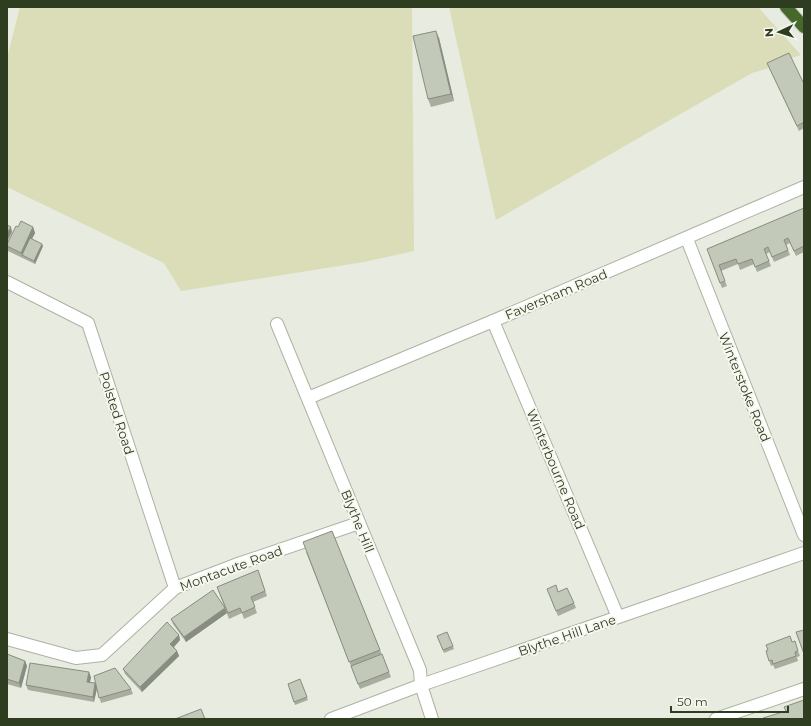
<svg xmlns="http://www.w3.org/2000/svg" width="811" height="726" font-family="Montserrat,sans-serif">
	<rect width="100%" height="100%" fill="#e7ebe0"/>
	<!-- green -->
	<g fill="#dbddb8">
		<path d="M20 7H412L414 251 364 262 181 291 164 263 7 187V58Z"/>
		<path d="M449 7H758L801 55 791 58 769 68 752 73 496 220Z"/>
	</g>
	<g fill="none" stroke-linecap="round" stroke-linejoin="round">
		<!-- street casing -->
		<g stroke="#acb3a3" stroke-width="14">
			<g id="street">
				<path d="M687 239 804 535"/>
				<path d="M7 282 88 323 175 588"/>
				<path d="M493 321 618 617"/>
				<path d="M277 324 420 670 421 685 432 719"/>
				<path d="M308 398 493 321 804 187"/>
				<path d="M7 639 76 658 102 655 175 588 235 565 359 523"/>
				<path d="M331 719 421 685 804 553"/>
				<path d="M716 719 804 689"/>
			</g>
		</g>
		<!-- highway casing -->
		<g stroke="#c4c8c1" stroke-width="14">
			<path id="highway" d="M786 7 804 27"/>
		</g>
		<!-- street -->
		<use href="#street" stroke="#fff" stroke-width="12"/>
		<!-- highway -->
		<use href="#highway" stroke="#46682c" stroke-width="12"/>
	</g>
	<!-- wall -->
	<g fill="#a8ad9e">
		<path d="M439 38 454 101 431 107 428 99Z"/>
		<path d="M767 63 804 84V128L799 131Z"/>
		<path d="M804 208V252L796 256 790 243 786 245 790 255 774 262 770 252 766 254 771 266 757 272 754 264 740 270 738 264 721 271 727 286 722 288 707 249Z"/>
		<path d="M18 227H33L35 233 32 239 43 246 35 264 8 251 7 247V244Z"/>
		<path d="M332 531 391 677 360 689 306 552Z"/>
		<path d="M258 570 267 596 253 602 257 613 244 619 242 613 229 619 217 587Z"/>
		<path d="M547 589 558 592 574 603 576 608 558 616Z"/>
		<path d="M227 613 186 642 173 624 171 619Z"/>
		<path d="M179 635 180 640 174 647 177 651 179 656 142 692 125 674 123 669Z"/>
		<path d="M437 636 453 646 454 649 444 653Z"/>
		<path d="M792 642 798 651 800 656 797 657 798 661 775 669 773 665 771 666 766 651Z"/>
		<path d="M7 654 25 661 27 666 21 688 7 684Z"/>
		<path d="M91 677 90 682 95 683 97 687 131 689 133 694 101 703 97 688 94 702 28 690 26 685Z"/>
		<path d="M300 679 308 700 295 705 288 684Z"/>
	</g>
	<!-- shaded-wall -->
	<g fill="#888d81">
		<path d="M436 31 439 38 454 101 451 94Z"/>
		<path d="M11 227 12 232 7 242V233Z"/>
		<path d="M33 227 35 233 23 256 22 255 21 253Z"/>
		<path d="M42 244 43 246 35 264 34 261Z"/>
		<path d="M225 608 227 613 186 642 184 637Z"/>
		<path d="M179 635 180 640 172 649 170 644Z"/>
		<path d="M177 651 179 656 142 692 140 687Z"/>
		<path d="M25 661 27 666 21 688 19 683Z"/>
		<path d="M89 672 91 677 89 687 87 682Z"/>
		<path d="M95 683 97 688 94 702 93 697Z"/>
	</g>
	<!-- building -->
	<g fill="#c3c9b8" stroke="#888d81">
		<path d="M436 31 451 94 428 99 413 36Z"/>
		<path d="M789 53 804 84V122L797 126 767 63Z"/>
		<path d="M804 208V246L794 251 788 238 784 240 788 250 772 257 768 247 764 249 769 261 755 267 752 259 738 264 736 259 719 265 725 281 720 283 707 249Z"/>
		<path d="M21 221 33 227 21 253 7 246V244L16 226 18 227Z"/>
		<path d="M7 225 11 227 7 233Z"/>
		<path d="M30 238 42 244 34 261 22 255Z"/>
		<path d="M332 531 380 650 349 662 303 542Z"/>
		<path d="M258 570 265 591 251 597 255 607 242 613 240 608 228 613 217 587Z"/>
		<path d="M556 585 558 592 567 588 574 603 556 611 547 589Z"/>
		<path d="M213 590 225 608 184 637 171 619Z"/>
		<path d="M167 622 179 635 170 644 177 651 140 687 123 669Z"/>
		<path d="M804 630V654L796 632Z"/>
		<path d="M447 632 453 646 443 650 437 636Z"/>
		<path d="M790 636 792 642 795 641 798 651 795 652 796 656 773 664 772 660 769 661 766 651 768 650 766 645Z"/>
		<path d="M7 654 25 661 19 683 7 679Z"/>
		<path d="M382 654 389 672 358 684 351 666Z"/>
		<path d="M30 663 89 672 87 682 95 683 93 697 26 685Z"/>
		<path d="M115 668 131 689 99 698 94 676Z"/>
		<path d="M300 679 307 697 294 702 288 684Z"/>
		<path d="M804 700V719H764L763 718 786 711 784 707Z"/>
		<path d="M201 709 205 719H175Z"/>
	</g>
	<g text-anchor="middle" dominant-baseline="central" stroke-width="4" stroke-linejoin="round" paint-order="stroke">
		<!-- street labels -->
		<g font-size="13" fill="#2e3c20" stroke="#f6f8f0">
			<text transform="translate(556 294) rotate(-23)">Faversham Road</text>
			<text transform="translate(745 387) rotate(68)">Winterstoke Road</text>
			<text transform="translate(117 413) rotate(72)">Polsted Road</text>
			<text transform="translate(556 469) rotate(67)">Winterbourne Road</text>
			<text transform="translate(358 521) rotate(68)">Blythe Hill</text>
			<text transform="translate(231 568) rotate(-20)">Montacute Road</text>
			<text transform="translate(567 635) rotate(-19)">Blythe Hill Lane</text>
		</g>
	</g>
	<!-- border -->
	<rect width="811" height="726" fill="none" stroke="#2e3c20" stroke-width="16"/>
	<!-- north arrow -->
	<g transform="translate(779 32) rotate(266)" stroke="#f6f8f0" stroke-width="3" paint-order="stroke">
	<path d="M0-3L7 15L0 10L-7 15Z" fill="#2e3c20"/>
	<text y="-6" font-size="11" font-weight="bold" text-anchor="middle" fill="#2e3c20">N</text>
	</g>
	<!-- scale -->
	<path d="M671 706v6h117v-6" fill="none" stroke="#2e3c20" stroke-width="2"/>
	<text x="677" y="706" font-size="12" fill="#2e3c20" stroke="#f6f8f0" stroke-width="3" paint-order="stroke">50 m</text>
</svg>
